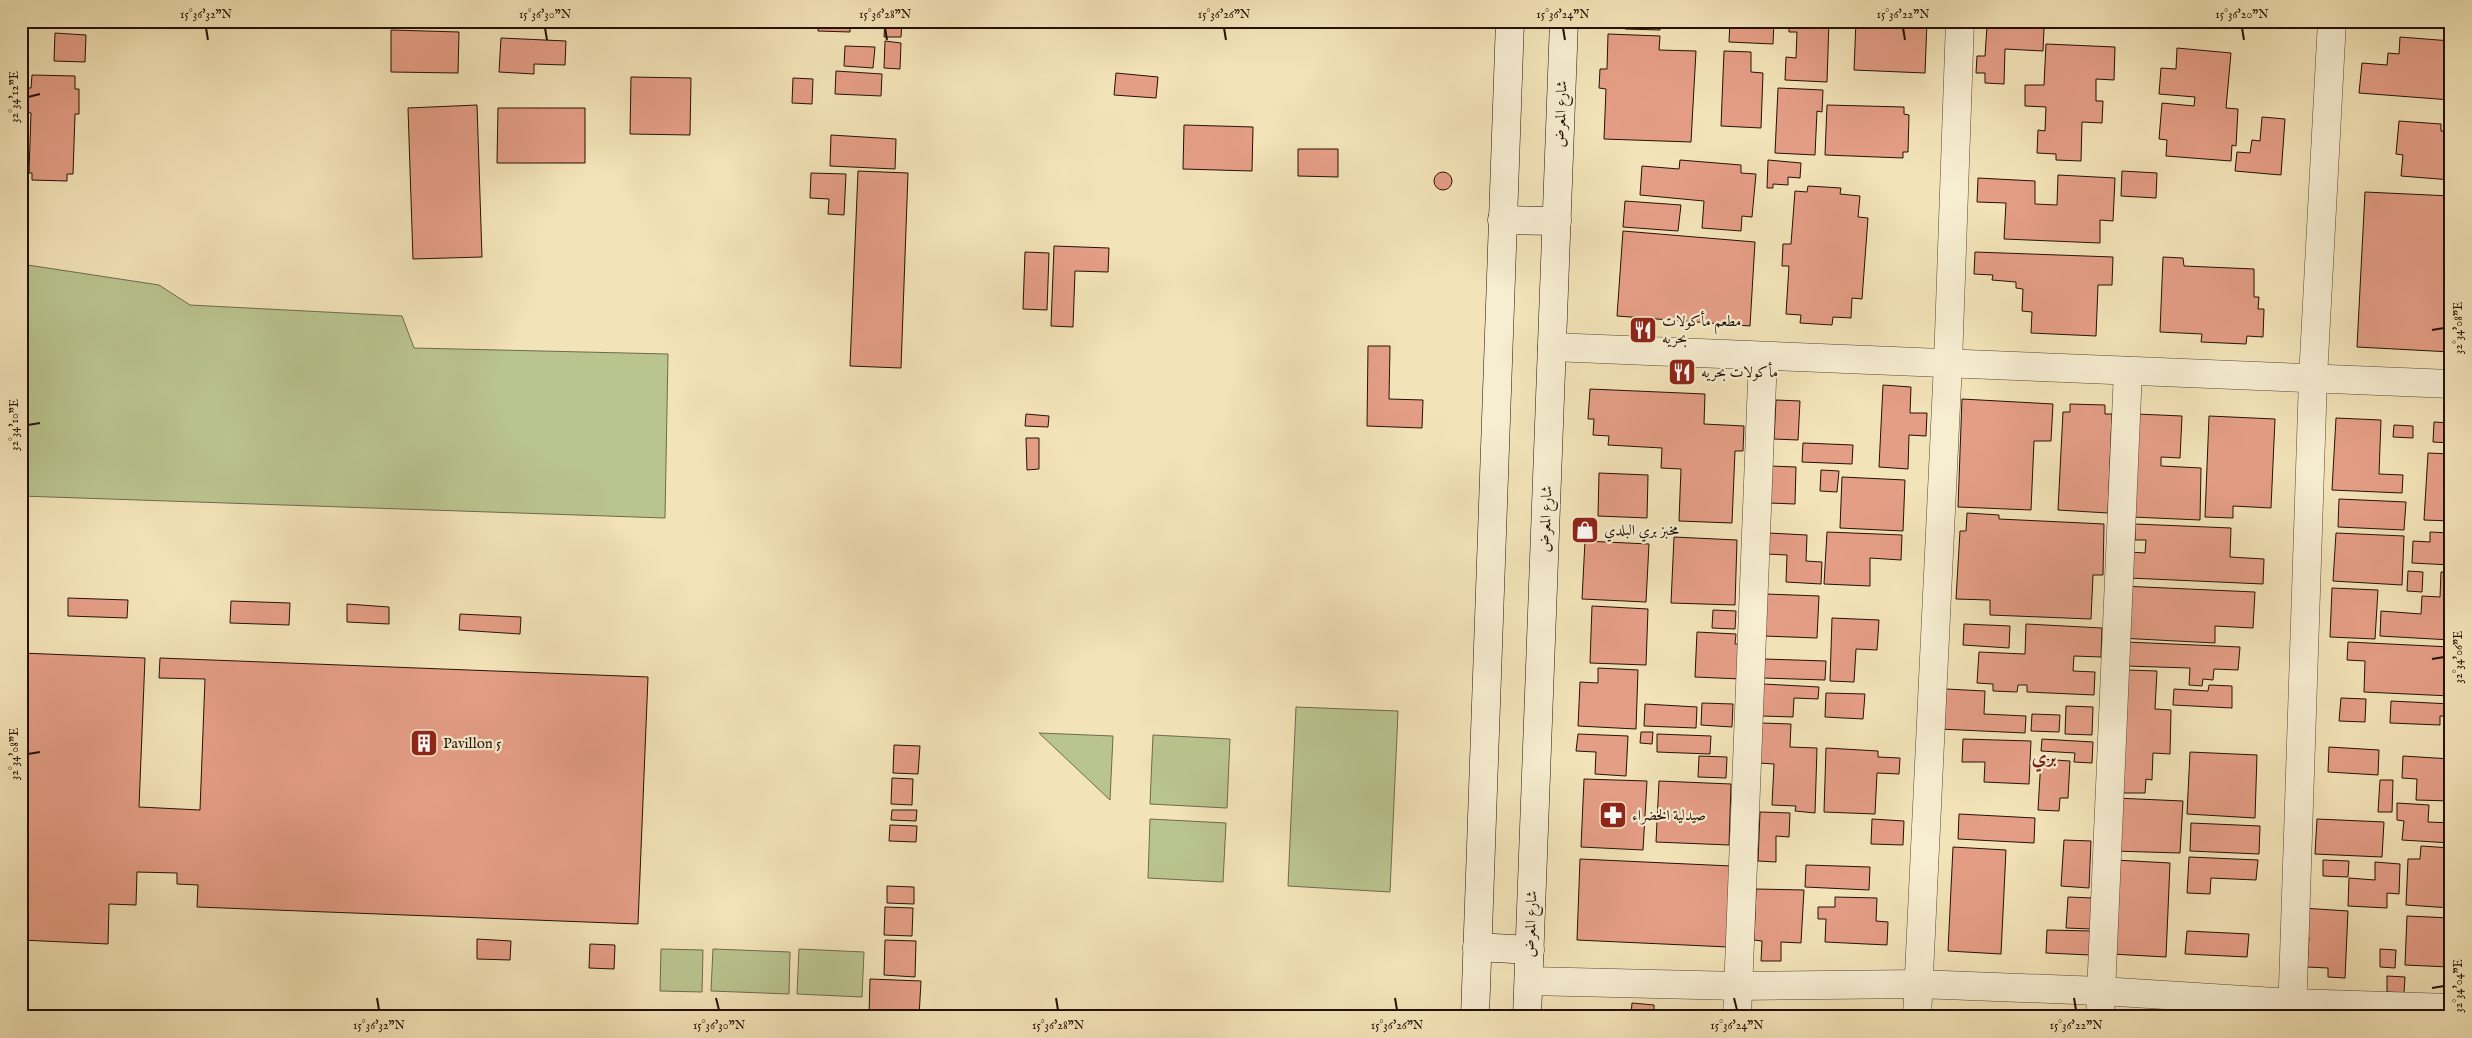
<svg xmlns="http://www.w3.org/2000/svg" width="2472" height="1038" font-family="'IM FELL English',Amiri,serif">
	<rect width="100%" height="100%" fill="#f3e3b8"/>
	<filter id="stains"><feTurbulence type="fractalNoise" baseFrequency=".004" numOctaves="4"/><feColorMatrix values="0 0 0 0 .2 0 0 0 0 .09 0 0 0 0 .02 0 0 0 .5 -.17"/></filter>
	<radialGradient id="worn" r=".72"><stop offset=".6" stop-color="#630" stop-opacity="0"/><stop offset="1" stop-color="#630" stop-opacity=".3"/></radialGradient>
	<!-- green -->
	<g fill="#bac48f" stroke="#6f6a4a">
		<path d="M21 264 159 285 190 305 402 316 414 348 668 354 665 518 21 496Z"/>
		<path d="M1296 707 1398 711 1390 892 1288 886Z"/>
		<path d="M1039 733 1113 736 1110 800Z"/>
		<path d="M1153 735 1230 739 1227 808 1150 804Z"/>
		<path d="M1150 819 1226 823 1223 882 1148 878Z"/>
		<path d="M661 949 703 950 702 992 660 991Z"/>
		<path d="M713 949 790 952 789 994 711 991Z"/>
		<path d="M799 949 864 952 862 997 797 994Z"/>
	</g>
	<!-- building -->
	<g fill="#e59e86" stroke="#241104">
		<path d="M818 21H850V32L818 31Z"/>
		<path d="M885 21H902L901 37H884Z"/>
		<path d="M1626 21H1685L1660 22V30L1625 29Z"/>
		<path d="M1730 21H1774L1773 44 1729 42Z"/>
		<path d="M1789 21H1829L1827 82 1785 80 1786 57 1796 58 1797 32H1789Z"/>
		<path d="M1856 21H1927L1925 73 1854 70Z"/>
		<path d="M2104 21H2128V27L2104 25Z"/>
		<path d="M1987 26 2044 28 2043 51 2005 49 2004 84 1985 83V73H1976L1977 56H1985Z"/>
		<path d="M391 30 459 32 458 73 391 72Z"/>
		<path d="M55 33 86 35 85 62 54 61Z"/>
		<path d="M1608 34 1660 36 1659 50 1696 51 1691 142 1604 139 1606 89 1599 88 1600 69H1607Z"/>
		<path d="M2400 37 2451 41V100L2359 93 2362 63 2387 65 2388 53 2399 54Z"/>
		<path d="M501 38 566 41 565 65 534 64V74L499 72Z"/>
		<path d="M885 41 901 43 900 69 884 68Z"/>
		<path d="M2046 44 2115 47 2114 80 2096 79V101H2103L2102 123 2082 122 2081 161 2056 160V154L2037 153 2038 130 2045 131 2046 107 2025 106V85H2044Z"/>
		<path d="M845 46 875 47 873 68 844 66Z"/>
		<path d="M2177 48 2231 53 2226 108 2238 109 2236 146 2232 145 2231 161 2166 156 2167 140 2159 139 2162 103 2194 106 2195 97 2159 94 2161 68 2176 69Z"/>
		<path d="M1724 51 1751 52V72L1763 73 1761 128 1721 126Z"/>
		<path d="M836 71 882 74 881 96 835 94Z"/>
		<path d="M1116 73 1158 77 1156 98 1114 95Z"/>
		<path d="M32 75 75 76V89H79V114H75L73 174H67V181L32 180V173H29L31 113 27 112V88H31Z"/>
		<path d="M631 77 691 78 690 135 630 134Z"/>
		<path d="M793 78 813 79 812 104 792 103Z"/>
		<path d="M1778 88 1823 90 1822 112 1817 111 1815 155 1775 153Z"/>
		<path d="M477 105 482 257 413 259 408 108Z"/>
		<path d="M1827 105 1904 107V114L1909 115 1908 152H1903V158L1825 155Z"/>
		<path d="M498 108H585V163H497Z"/>
		<path d="M2262 117 2285 119 2281 175 2235 171 2237 152 2250 153 2252 140 2260 141Z"/>
		<path d="M2399 121 2441 124V131L2451 132V180L2401 176 2403 155 2396 154Z"/>
		<path d="M1184 125 1253 127 1252 171 1183 169Z"/>
		<path d="M831 135 896 139 895 169 830 166Z"/>
		<path d="M1298 149H1338V177L1298 176Z"/>
		<path d="M1680 160 1741 165V173L1756 174 1752 217 1742 216 1741 231 1702 228 1704 201 1640 195 1642 166 1679 169Z"/>
		<path d="M1768 160 1801 163 1800 178 1788 177V185L1773 184V188H1767Z"/>
		<path d="M858 171 908 173 901 368 850 366Z"/>
		<path d="M2122 171 2157 173 2156 198 2121 196Z"/>
		<circle cx="1443" cy="181" r="9"/>
		<path d="M811 173 846 174 844 215 828 214 829 199 810 198Z"/>
		<path d="M2058 175 2115 178 2113 221 2100 220V243L2004 239 2006 203 1977 202 1978 178 2035 181V204L2057 205Z"/>
		<path d="M1808 186 1841 188 1840 194 1860 196 1858 217 1868 218 1862 299 1852 298 1851 318 1833 317 1832 325 1800 323 1801 315 1786 314 1789 266H1782L1783 244H1791L1795 191 1807 192Z"/>
		<path d="M2365 192 2451 196V352L2357 347Z"/>
		<path d="M1625 201 1681 205 1678 231 1623 227Z"/>
		<path d="M1623 231 1755 242 1750 326 1617 316Z"/>
		<path d="M1054 246 1109 248 1108 272 1075 271 1073 327 1051 326Z"/>
		<path d="M1025 252 1049 253 1047 310 1023 309Z"/>
		<path d="M1975 252 2113 257 2112 285H2098L2096 336 2031 333 2032 312 2022 311 2023 289 2016 288V282L1992 280 1993 275 1974 274Z"/>
		<path d="M2163 257 2183 258 2184 266 2254 269V297H2259L2258 309H2264L2263 337 2247 336 2246 344 2201 342 2202 334 2160 332Z"/>
		<path d="M1368 346H1390L1389 399 1423 400 1422 428 1367 426Z"/>
		<path d="M1883 385 1911 387 1910 413H1927L1926 436 1909 435 1908 469 1879 467Z"/>
		<path d="M1590 389 1705 394 1704 424 1744 426 1743 451H1735L1732 523 1679 521 1681 469 1661 468 1662 448 1608 445 1609 436 1593 435 1594 419H1588Z"/>
		<path d="M1962 399 2053 404 2051 441H2034L2031 510 1958 507Z"/>
		<path d="M1776 400 1800 401 1798 440 1774 439Z"/>
		<path d="M2070 404 2105 405V414H2112L2108 513 2058 510 2063 412H2070Z"/>
		<path d="M1026 414 1049 416 1048 427 1025 426Z"/>
		<path d="M2136 414 2182 416 2180 458 2161 457V466L2201 468 2200 520 2132 517Z"/>
		<path d="M2209 416 2275 419 2271 508 2233 506V518L2205 517Z"/>
		<path d="M2336 418 2381 420 2379 474 2403 475 2402 493 2332 490Z"/>
		<path d="M2434 422 2451 423V443L2433 442Z"/>
		<path d="M2394 425 2413 426V438L2393 437Z"/>
		<path d="M1026 438H1039V469L1027 470Z"/>
		<path d="M1803 443 1853 445 1852 464 1802 462Z"/>
		<path d="M2428 453 2451 454V521L2424 520Z"/>
		<path d="M1770 466 1796 467 1795 504 1769 503Z"/>
		<path d="M1821 470 1839 471 1837 492 1820 491Z"/>
		<path d="M1599 473 1648 475 1647 518 1598 516Z"/>
		<path d="M1842 477 1905 480 1903 531 1840 528Z"/>
		<path d="M2339 499 2406 502 2404 530 2338 527Z"/>
		<path d="M1967 513 1999 515V519L2104 524 2103 575H2093L2091 619 1990 615V600L1956 599 1960 531H1966Z"/>
		<path d="M2135 524 2231 528 2230 557 2264 559 2263 584 2129 578 2130 552 2145 553 2146 540H2135Z"/>
		<path d="M1827 532 1902 535 1901 560 1870 558V586L1824 584Z"/>
		<path d="M2430 532 2451 533V565L2412 563 2413 541 2430 542Z"/>
		<path d="M1768 533 1807 535 1806 561 1822 562 1821 584 1786 582 1787 555 1766 554Z"/>
		<path d="M2336 533 2404 536 2402 585 2333 581Z"/>
		<path d="M1674 537 1737 540 1735 605 1671 603Z"/>
		<path d="M1585 541 1649 544 1646 602 1582 599Z"/>
		<path d="M2408 571 2423 572 2422 592 2407 591Z"/>
		<path d="M2441 572H2451V640L2380 636 2381 611 2421 614 2422 596 2440 597Z"/>
		<path d="M2121 586 2255 592 2253 628 2215 626V643L2119 638Z"/>
		<path d="M2332 588 2378 590 2375 639 2330 637Z"/>
		<path d="M21 593H28L27 612 21 611Z"/>
		<path d="M1766 594 1819 596 1817 638 1764 636Z"/>
		<path d="M68 598 128 600 127 618 68 616Z"/>
		<path d="M231 601 290 603 289 625 230 623Z"/>
		<path d="M347 604 389 607V624L347 622Z"/>
		<path d="M1592 606 1648 609 1646 665 1590 663Z"/>
		<path d="M1713 610 1736 611 1735 629 1712 628Z"/>
		<path d="M460 614 521 617 520 634 459 630Z"/>
		<path d="M1832 618 1879 620 1877 650 1856 649 1854 682 1830 681Z"/>
		<path d="M1964 624 2010 626 2009 648 1963 645Z"/>
		<path d="M2026 624 2102 628 2101 657 2074 656 2073 671 2095 672 2094 695 2027 692V685H2018L2017 692 1993 691V684L1977 683 1979 652 2025 654Z"/>
		<path d="M1697 632 1736 634 1735 644H1743L1741 679 1695 677Z"/>
		<path d="M2126 642 2240 647 2238 670 2214 669 2213 680 2203 679 2202 686 2189 685 2190 668 2125 666Z"/>
		<path d="M2348 642 2451 647V696L2364 692 2365 661 2347 660Z"/>
		<path d="M21 653 145 658 139 807 200 810 205 679 159 678 160 658 648 677 638 924 197 907 198 885 177 884V873L137 872 136 905 109 904 108 944 21 940Z"/>
		<path d="M1764 659 1826 661 1825 680 1763 678Z"/>
		<path d="M1598 668 1638 670 1636 729 1578 726 1580 682 1598 683Z"/>
		<path d="M2128 670 2157 671 2155 709 2171 710 2170 754 2153 753 2152 780 2146 779 2145 793H2123Z"/>
		<path d="M1763 684 1819 687 1818 699 1794 698 1793 717 1762 716Z"/>
		<path d="M2209 685 2232 686V708L2173 705 2174 689 2208 691Z"/>
		<path d="M1946 689 1985 691 1984 714 2026 716 2025 733 1939 729 1940 712 1945 713Z"/>
		<path d="M1826 693 1865 694 1863 719 1825 717Z"/>
		<path d="M2341 698 2366 699 2365 722 2339 721Z"/>
		<path d="M2391 701 2451 704V726H2448L2449 716H2440V725L2390 723Z"/>
		<path d="M1702 703 1733 704 1732 727 1701 725Z"/>
		<path d="M1645 704 1697 707 1696 728 1644 726Z"/>
		<path d="M2066 706 2093 707 2092 735 2065 734Z"/>
		<path d="M2032 714 2060 715 2059 732 2031 731Z"/>
		<path d="M1761 723 1791 724 1790 747 1817 748 1815 813 1795 811 1796 806 1772 805 1774 764 1759 763Z"/>
		<path d="M1641 732H1653L1652 744 1640 743Z"/>
		<path d="M1578 734 1628 736 1626 776 1595 774 1596 752 1576 751Z"/>
		<path d="M1657 734 1711 736 1710 754 1657 752Z"/>
		<path d="M1963 739 2031 741 2029 784 1984 782 1985 762H1962Z"/>
		<path d="M2042 739 2093 742 2092 763 2074 762 2075 753 2041 751Z"/>
		<path d="M894 745 920 746 918 774 893 773Z"/>
		<path d="M2329 747 2379 750 2378 775 2328 772Z"/>
		<path d="M1826 748 1878 751V757L1900 758 1899 774 1877 773 1875 814 1824 812Z"/>
		<path d="M2190 752 2257 755 2255 818 2187 814Z"/>
		<path d="M1699 756 1727 757 1726 778 1698 777Z"/>
		<path d="M2403 756 2451 759V801L2416 800 2417 779 2402 778Z"/>
		<path d="M2041 759 2070 761 2068 798H2060L2059 811 2038 810Z"/>
		<path d="M892 778 913 779 912 805 891 804Z"/>
		<path d="M1584 779 1647 781 1643 850 1581 847Z"/>
		<path d="M2380 780H2393L2392 812H2378Z"/>
		<path d="M1659 781 1731 784 1729 845 1656 842Z"/>
		<path d="M2115 798 2183 801 2180 853 2113 851Z"/>
		<path d="M2397 803 2429 805 2428 822 2451 823V843L2402 840 2404 821 2397 820Z"/>
		<path d="M892 810H917L916 821 891 820Z"/>
		<path d="M1760 812 1790 813 1789 837 1776 836V862L1758 861Z"/>
		<path d="M1959 814 2035 818 2034 843 1958 839Z"/>
		<path d="M1872 819 1904 821 1903 845 1871 844Z"/>
		<path d="M2317 819 2384 822 2382 857 2315 854Z"/>
		<path d="M2191 823 2260 826 2259 854 2190 851Z"/>
		<path d="M890 825 917 826 916 842 889 841Z"/>
		<path d="M2064 840 2091 841 2089 888 2061 886Z"/>
		<path d="M2421 846 2451 848V908L2406 905 2408 859H2420Z"/>
		<path d="M1953 847 2006 850 2001 954 1948 951Z"/>
		<path d="M2189 857 2258 860 2256 880 2211 878 2210 894 2187 893Z"/>
		<path d="M1580 859 1731 866 1728 947 1577 940Z"/>
		<path d="M2115 860 2170 863 2166 957 2111 954Z"/>
		<path d="M2323 860 2349 861 2348 877 2323 876Z"/>
		<path d="M2375 862 2400 864 2399 894 2387 893V908L2348 906 2349 878 2375 880Z"/>
		<path d="M1806 865 1870 867 1869 890 1805 887Z"/>
		<path d="M887 886 914 887V904L887 903Z"/>
		<path d="M1756 889 1804 890 1801 943 1781 942V961H1761L1762 941 1754 940Z"/>
		<path d="M1835 897 1877 898 1876 921 1888 922 1887 945 1825 942 1826 919H1818V907H1835Z"/>
		<path d="M2068 897 2093 898 2092 929 2066 928Z"/>
		<path d="M885 907 913 908 912 936 884 935Z"/>
		<path d="M2302 908 2348 911 2345 978 2328 977V968L2307 967 2309 937 2301 936Z"/>
		<path d="M2407 916 2451 918 2449 967 2405 965Z"/>
		<path d="M2047 930 2091 931 2090 955 2046 953Z"/>
		<path d="M2187 931 2249 934 2247 957 2185 954Z"/>
		<path d="M477 939 511 941 510 960 477 959Z"/>
		<path d="M885 940 916 941 915 977 884 975Z"/>
		<path d="M590 944 615 945 614 969 589 968Z"/>
		<path d="M2380 949 2396 950 2395 968 2380 967Z"/>
		<path d="M2387 976 2405 977 2404 993 2387 992Z"/>
		<path d="M870 979 921 981 919 1017H869Z"/>
		<path d="M1632 1003 1654 1005V1017H1578V1012L1631 1014Z"/>
		<path d="M1367 1010 1382 1011V1017H1367Z"/>
	</g>
	<g fill="none" stroke-linecap="round" stroke-linejoin="round">
		<!-- street casing -->
		<g stroke="#584631" stroke-width="29">
			<g id="street">
				<path d="M1552 347 2451 384"/>
				<path d="M1529 981 1739 986 1918 984 2101 991 2293 1003 2451 1008"/>
				<path d="M1737 1017 1763 356"/>
				<path d="M1917 1017 1948 363 1960 21"/>
				<path d="M2100 1017 2128 371"/>
				<path d="M2292 1017 2313 378 2332 21"/>
			</g>
		</g>
		<!-- secondary casing -->
		<g stroke="#241104" stroke-width="29">
			<g id="secondary">
				<path d="M1502 220 1557 221"/>
				<path d="M1477 947 1530 950"/>
				<path d="M1475 1017 1510 21"/>
				<path d="M1527 1017 1564 21"/>
			</g>
		</g>
		<!-- street -->
		<use href="#street" stroke="#f7edd1" stroke-width="28"/>
		<!-- secondary -->
		<use href="#secondary" stroke="#f7edd1" stroke-width="28"/>
	</g>
	<!-- ticks -->
	<path fill="none" stroke="#241104" stroke-width="2" d="M206 28 208 40M545 28 547 40M885 28 887 40M1224 28 1226 40M1563 28 1565 40M1903 28 1905 40M2242 28 2244 40M28 97 40 94M2432 330 2444 328M28 425 40 423M2432 659 2444 657M28 754 40 752M2432 988 2444 986M377 998 379 1010M716 998 719 1010M1056 998 1058 1010M1395 998 1397 1010M1734 998 1737 1010M2074 998 2076 1010"/>
	<!-- icons -->
	<defs>
		<g id="restaurant-square" transform="scale(1.4375)"><rect x="-9" y="-9" width="18" height="18" rx="4" fill="#8f2418" stroke="#f7edd1"/><path d="M-5-6h1v4h1v-4h1v4h1v-4h1v5L-1.5 .5V6h-2V.5L-5-1ZM5-6V6H3V1.5H1.5Q1.5-4 5-6Z" fill="#fff"/></g>
		<g id="shop-square" transform="scale(1.4375)"><rect x="-9" y="-9" width="18" height="18" rx="4" fill="#8f2418" stroke="#f7edd1"/><path d="M-5-2.5h2.3a2.7 3.5 0 0 1 5.4 0H5L5.5 6h-11ZM-1.5-2.5h3a1.5 2.3 0 0 0-3 0Z" fill="#fff"/></g>
		<g id="building-square" transform="scale(1.4375)"><rect x="-9" y="-9" width="18" height="18" rx="4" fill="#8f2418" stroke="#f7edd1"/><path d="M-4-6H4V6H1V3H-1V6H-4ZM-2.5-4.3h1.7v1.8h-1.7ZM.8-4.3h1.7v1.8H.8ZM-2.5-1h1.7V.8h-1.7ZM.8-1h1.7V.8H.8Z" fill="#fff"/></g>
		<g id="pharmacy-square" transform="scale(1.4375)"><rect x="-9" y="-9" width="18" height="18" rx="4" fill="#8f2418" stroke="#f7edd1"/><path d="M-2-6h4v4h4v4h-4v4h-4v-4h-4v-4h4Z" fill="#fff"/></g>
	</defs>
	<g fill-rule="evenodd">
		<use href="#restaurant-square" x="1643" y="330"/>
		<use href="#restaurant-square" x="1682" y="372"/>
		<use href="#shop-square" x="1585" y="530"/>
		<use href="#building-square" x="424" y="743"/>
		<use href="#pharmacy-square" x="1613" y="815"/>
	</g>
	<g text-anchor="middle" dominant-baseline="central" stroke-width="4.5" stroke-linejoin="round" paint-order="stroke">
		<!-- street labels -->
		<g font-size="15" fill="#241104" stroke="#f7edd1">
			<text transform="translate(1561 114) rotate(-88)">شارع المعرض</text>
			<text transform="translate(1546 519) rotate(-88)">شارع المعرض</text>
			<text transform="translate(1531 924) rotate(-88)">شارع المعرض</text>
		</g>
		<!-- poi labels -->
		<g font-size="15" fill="#241104" stroke="#f7edd1" text-anchor="start">
			<text x="1662" y="321">مطعم مأكولات<tspan x="1662" dy="17">بحريه</tspan></text>
			<text x="1701" y="372">مأكولات بحريه</text>
			<text x="1604" y="530">مخبز بري البلدي</text>
			<text x="443" y="743">Pavillon 5</text>
			<text x="1632" y="815">صيدلية الخضراء</text>
		</g>
		<!-- district labels -->
		<g font-size="20" font-weight="bold" fill="#7a1f14" stroke="#f7edd1">
			<text x="2044" y="757">بري</text>
		</g>
	</g>
	<!-- margin -->
	<rect width="2472" height="1038" fill="none" stroke="#f3e3b8" stroke-width="55"/>
	<rect x="28" y="28" width="2416" height="982" fill="none" stroke="#241104" stroke-width="2"/>
	<g font-size="12" text-anchor="middle" fill="#241104">
		<text x="206" y="18">15°36'32"N</text>
		<text x="545" y="18">15°36'30"N</text>
		<text x="885" y="18">15°36'28"N</text>
		<text x="1224" y="18">15°36'26"N</text>
		<text x="1563" y="18">15°36'24"N</text>
		<text x="1903" y="18">15°36'22"N</text>
		<text x="2242" y="18">15°36'20"N</text>
		<text transform="translate(14 97) rotate(-90)" y="4">32°34'12"E</text>
		<text transform="translate(2458 328) rotate(-90)" y="4">32°34'08"E</text>
		<text transform="translate(14 425) rotate(-90)" y="4">32°34'10"E</text>
		<text transform="translate(2458 657) rotate(-90)" y="4">32°34'06"E</text>
		<text transform="translate(14 754) rotate(-90)" y="4">32°34'08"E</text>
		<text transform="translate(2458 986) rotate(-90)" y="4">32°34'04"E</text>
		<text x="379" y="1029">15°36'32"N</text>
		<text x="719" y="1029">15°36'30"N</text>
		<text x="1058" y="1029">15°36'28"N</text>
		<text x="1397" y="1029">15°36'26"N</text>
		<text x="1737" y="1029">15°36'24"N</text>
		<text x="2076" y="1029">15°36'22"N</text>
	</g>
	<rect width="100%" height="100%" filter="url(#stains)"/>
	<rect width="100%" height="100%" fill="url(#worn)"/>
</svg>
